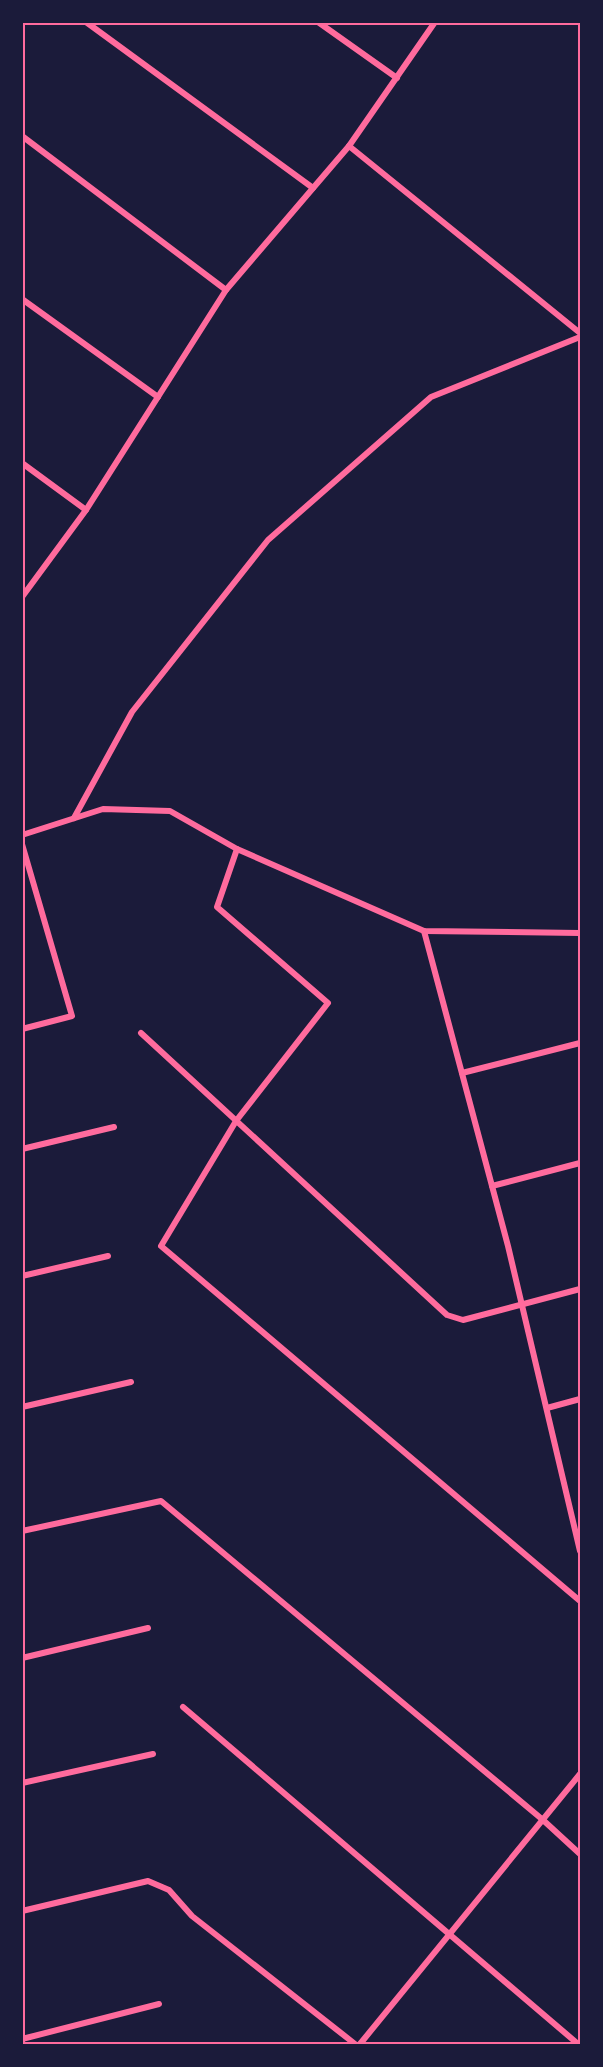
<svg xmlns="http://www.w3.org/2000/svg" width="603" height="2067" font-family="Ubuntu,sans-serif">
	<rect width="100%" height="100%" fill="#1b1b3a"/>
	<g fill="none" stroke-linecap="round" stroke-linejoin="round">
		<!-- minor -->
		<g stroke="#ff6b9d" stroke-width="6">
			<path d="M86 22 313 188"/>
			<path d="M318 22 397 78"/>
			<path d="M22 136 226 290"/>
			<path d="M349 146 580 333"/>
			<path d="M22 299 158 397"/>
			<path d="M22 463 86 510"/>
			<path d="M22 597 86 510 226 290 349 146 435 22"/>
			<path d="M74 818 132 712 268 540 431 397 580 337"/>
			<path d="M22 835 103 809 170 811 237 849 424 931 580 933"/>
			<path d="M22 844 72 1016 22 1029"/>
			<path d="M237 849 217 907 328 1003 236 1121 161 1246 580 1601"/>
			<path d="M424 931 508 1246 580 1551"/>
			<path d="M141 1033 447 1315 463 1320 580 1289"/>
			<path d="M462 1073 580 1043"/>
			<path d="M22 1149 114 1127"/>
			<path d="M492 1186 580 1163"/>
			<path d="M22 1276 108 1256"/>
			<path d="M22 1407 131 1382"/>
			<path d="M547 1408 580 1399"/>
			<path d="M22 1531 161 1501 543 1820 580 1854"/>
			<path d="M22 1658 148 1628"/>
			<path d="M183 1707 578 2044"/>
			<path d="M22 1783 153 1754"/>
			<path d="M22 1911 148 1881 169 1890 192 1916 355 2044"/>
			<path d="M22 2039 159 2004"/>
			<path d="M360 2044 580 1774"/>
		</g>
	</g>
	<!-- border -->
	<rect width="603" height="2067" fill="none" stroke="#1b1b3a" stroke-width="48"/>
	<rect x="24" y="24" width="555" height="2019" fill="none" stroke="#ff6b9d" stroke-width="2"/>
</svg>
